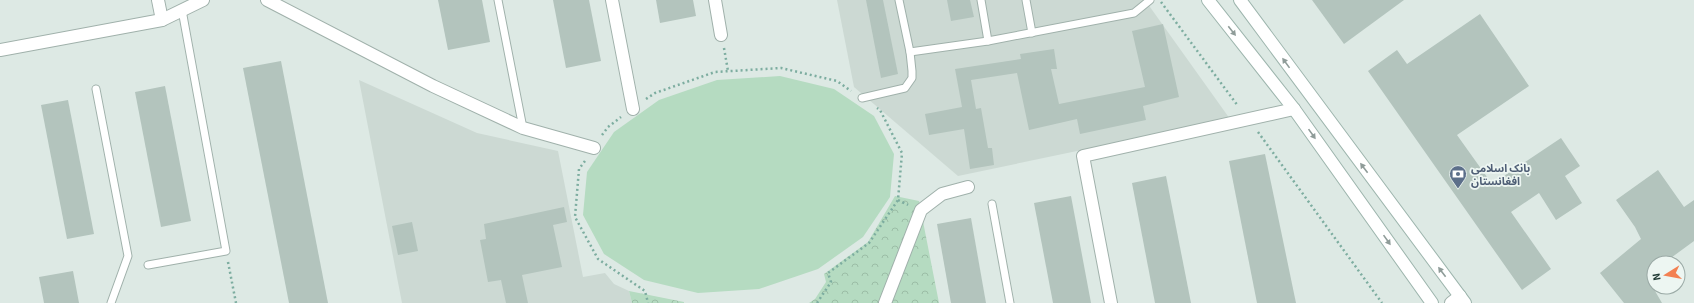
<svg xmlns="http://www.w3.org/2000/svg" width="1694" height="303" font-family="'Source Sans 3','Noto Sans Arabic',sans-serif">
	<defs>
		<pattern id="park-crowns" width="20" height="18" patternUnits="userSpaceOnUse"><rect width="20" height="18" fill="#b5dbc1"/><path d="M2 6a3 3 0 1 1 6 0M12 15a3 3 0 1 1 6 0" fill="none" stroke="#9bbda6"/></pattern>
	</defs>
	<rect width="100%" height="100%" fill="#dde9e4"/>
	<!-- built -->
	<g fill="#ccd9d3">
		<path d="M837 0H1145L1230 119 958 176 854 87Z"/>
		<path d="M359 80 477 133 558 151 583 277 605 273 614 284 629 291 632 303H402Z"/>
	</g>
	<!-- park -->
	<g fill="url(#park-crowns)">
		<path d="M895 196 919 201 939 303H809L815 299 826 282 824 274 868 242Z"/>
		<path d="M629 291 684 302V303H632Z"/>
	</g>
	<!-- pitch -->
	<path fill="#b5dbc1" d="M780 76 834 89 874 116 894 154 890 197 863 237 818 269 759 289 698 293 644 280 604 254 583 215 587 172 614 132 659 100 717 80Z"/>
	<!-- building -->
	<g fill="#b3c4bd">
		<path d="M438 0H482L490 42 448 50Z"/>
		<path d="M553 0H589L601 61 566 68Z"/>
		<path d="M656 0H693L696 16 660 23Z"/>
		<path d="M866 0H883L898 74 881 78Z"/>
		<path d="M947 0H970L974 17 951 21Z"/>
		<path d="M1312 0H1404L1344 44Z"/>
		<path d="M1480 14 1529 86 1457 135 1492 184 1561 138 1580 166 1565 176 1582 203 1556 220 1539 193 1511 212 1551 269 1522 290 1368 71 1397 50 1407 64Z"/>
		<path d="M1163 24 1179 97 1143 106 1146 120 1080 134 1077 119 1029 130 1017 73 971 80 976 109 981 108 988 148H992L994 165 970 169 964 129 929 135 925 114 962 107 955 69 1021 59 1020 54 1054 49 1057 69H1051L1059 104 1145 87 1132 31Z"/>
		<path d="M281 61 328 303H289L243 68Z"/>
		<path d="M165 86 191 221 161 227 135 92Z"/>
		<path d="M68 100 94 234 67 239 41 105Z"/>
		<path d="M1265 154 1296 303H1257L1229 161Z"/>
		<path d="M1658 170 1684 207 1694 200V241L1664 263H1654V274L1648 279 1662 303H1624L1600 273 1641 239 1635 227 1616 200Z"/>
		<path d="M1166 176 1191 303H1155L1132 183Z"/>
		<path d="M1071 196 1091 303H1053L1034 203Z"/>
		<path d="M564 207 567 222 553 225 562 267 522 275 528 303H506L501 280 488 282 480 240 486 239 484 224Z"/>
		<path d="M971 218 986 303H951L937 224Z"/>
		<path d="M412 222 418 251 398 255 392 226Z"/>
		<path d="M73 271 79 303H44L39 277Z"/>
	</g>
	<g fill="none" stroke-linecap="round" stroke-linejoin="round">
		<!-- lane casing -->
		<g stroke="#a0b1ab" stroke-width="9">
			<g id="lane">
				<path d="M498 0 523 128"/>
				<path d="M981 0 988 41"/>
				<path d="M1026 0 1032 33"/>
				<path d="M910 52 988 41 1134 13 1150 0"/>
				<path d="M96 89 128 256 111 303"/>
				<path d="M862 98 905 88 912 78V71L910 52 899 0"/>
				<path d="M992 204 1010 303"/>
				<path d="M148 265 226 251 182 10"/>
			</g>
		</g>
		<!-- street casing -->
		<g stroke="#a0b1ab" stroke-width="14">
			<g id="street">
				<path d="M158 0 162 20"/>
				<path d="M267 0 433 86 523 128 594 148"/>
				<path d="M612 0 633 109"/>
				<path d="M715 0 721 35"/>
				<path d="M0 50 162 20 203 0"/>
				<path d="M885 303 921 210 942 194 968 187"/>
				<path d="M1111 303 1083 156 1294 109"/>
				<path d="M1451 303 1460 296"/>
			</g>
		</g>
		<!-- secondary casing -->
		<g stroke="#9db5ad" stroke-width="14">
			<g id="secondary">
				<path d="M1208 0 1294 109 1432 303"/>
				<path d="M1240 0 1465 303"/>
			</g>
		</g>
		<!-- path -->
		<g stroke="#7dada0" stroke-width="2.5" stroke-dasharray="2 3" stroke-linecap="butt">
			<path d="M1161 2 1238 106"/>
			<path d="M724 48 728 71"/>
			<path d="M646 99 655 93 715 72 781 68 837 81 851 91"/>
			<path d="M1258 132 1382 303"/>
			<path d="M602 135 608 127 621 117"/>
			<path d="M585 161 579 169 575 217 598 259 645 291 648 303"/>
			<path d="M898 200 908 205"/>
			<path d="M228 262 236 303"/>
			<path d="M817 303 831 282 828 273 869 243 898 200 902 153 880 110 877 108"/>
		</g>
		<!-- lane -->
		<use href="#lane" stroke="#fff" stroke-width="7"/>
		<!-- street -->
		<use href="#street" stroke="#fff" stroke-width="12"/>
		<!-- secondary -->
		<use href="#secondary" stroke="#fff" stroke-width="12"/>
	</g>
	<!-- one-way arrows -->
	<defs><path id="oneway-solid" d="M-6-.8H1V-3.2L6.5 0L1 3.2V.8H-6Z"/></defs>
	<g fill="#8f9c99">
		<use href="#oneway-solid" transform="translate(1232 31) rotate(52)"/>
		<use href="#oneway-solid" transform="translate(1286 63) rotate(-126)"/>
		<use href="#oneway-solid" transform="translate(1312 134) rotate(55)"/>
		<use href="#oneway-solid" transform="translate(1364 168) rotate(-127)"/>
		<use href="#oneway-solid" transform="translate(1387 240) rotate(55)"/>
		<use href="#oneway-solid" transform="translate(1442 272) rotate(-127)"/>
	</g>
	<!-- icons -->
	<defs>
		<g id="bank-pin" transform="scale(0.9)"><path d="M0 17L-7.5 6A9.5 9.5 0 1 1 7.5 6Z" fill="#5c6f8a" stroke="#edf6f2"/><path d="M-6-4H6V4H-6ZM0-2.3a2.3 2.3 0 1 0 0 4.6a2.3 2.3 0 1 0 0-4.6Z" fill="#fff"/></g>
	</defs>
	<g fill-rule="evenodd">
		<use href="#bank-pin" x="1458" y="174"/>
	</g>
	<g text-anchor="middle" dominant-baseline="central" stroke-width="3.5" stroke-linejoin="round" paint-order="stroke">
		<!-- service labels -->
		<g font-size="11" font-weight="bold" fill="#4e5e75" stroke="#edf6f2" text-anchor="start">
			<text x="1471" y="168">بانک اسلامی<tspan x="1471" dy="13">افغانستان</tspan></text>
		</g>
	</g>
	<!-- north arrow -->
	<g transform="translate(1666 275) rotate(259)"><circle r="19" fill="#edf6f2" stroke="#9baaa6"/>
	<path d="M0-3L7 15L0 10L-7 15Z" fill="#f38052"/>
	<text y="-6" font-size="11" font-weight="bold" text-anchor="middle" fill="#1f3933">N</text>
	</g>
</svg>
